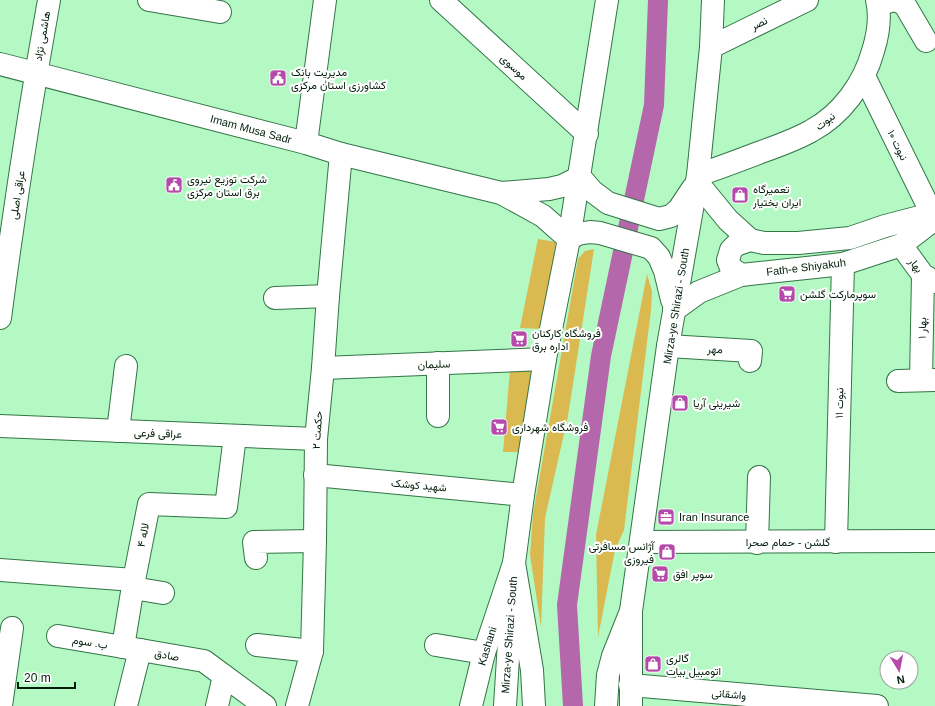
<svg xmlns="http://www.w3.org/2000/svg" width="935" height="706" font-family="Helvetica,Vazirmatn,sans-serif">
	<rect width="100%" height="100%" fill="#b4f8c4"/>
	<!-- green -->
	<g fill="#dab951">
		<path d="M538 239 556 242 542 329 520 328Z"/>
		<path d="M594 249 568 416 545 518 541 627 530 555 533 514 578 259 585 251Z"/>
		<path d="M647 274 652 291 651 310 624 530 615 550 598 637 596 535Z"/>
		<path d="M510 370 531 371 521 452H503Z"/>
	</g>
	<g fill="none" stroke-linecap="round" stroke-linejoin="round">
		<!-- canal -->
		<path stroke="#b467ab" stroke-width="20" d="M573 706 567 605 601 356 654 105 658 0"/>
		<!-- minor casing -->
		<g stroke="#337547" stroke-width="24">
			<g id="minor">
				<path d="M149 0 220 12"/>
				<path d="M441 0 587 134"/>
				<path d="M878 4 896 0 905 5 926 41"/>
				<path d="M711 47 807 0"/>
				<path d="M0 64 306 143 341 154 501 193 543 216 569 239"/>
				<path d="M864 76 932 214"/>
				<path d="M306 143 325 0"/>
				<path d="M698 175C719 168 740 160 761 152 778 146 795 140 811 131 841 115 864 84 873 51 878 35 881 17 877 0"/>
				<path d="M697 182 728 220 750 240 764 243H798L850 238 885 226 935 213"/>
				<path d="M501 193 549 189 562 186 580 177"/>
				<path d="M901 245 923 275 935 282"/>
				<path d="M741 275 731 268 728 260 731 250 736 245 750 240"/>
				<path d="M275 298 328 296"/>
				<path d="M674 310 699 292 741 275 843 264 901 245 935 219"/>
				<path d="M0 318C14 211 30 106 49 0"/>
				<path d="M668 346 751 351 750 361"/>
				<path d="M323 368 545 359"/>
				<path d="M921 380 923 275"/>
				<path d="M898 381 935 380"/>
				<path d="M438 416V363"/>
				<path d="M0 426 316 439"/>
				<path d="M118 431 126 366"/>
				<path d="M315 475 523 495"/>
				<path d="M641 542 935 541"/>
				<path d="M836 542 843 264"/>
				<path d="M757 543 759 477"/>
				<path d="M256 558 254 542 315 541"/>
				<path d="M0 570 134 580 149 504 226 507 235 436"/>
				<path d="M134 580 123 647 204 661 265 706"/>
				<path d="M133 588 163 593"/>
				<path d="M58 636 123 647"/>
				<path d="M257 645 312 651"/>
				<path d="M436 645 484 653"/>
				<path d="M630 685 877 706"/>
				<path d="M1 706 12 628"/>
				<path d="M126 706 140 650"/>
				<path d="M217 706 224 676"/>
				<path d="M297 706 312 651 315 541 316 439 323 368 328 296 341 154"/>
				<path d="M471 706 484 653 514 563"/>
				<path d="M505 706 512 594"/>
				<path d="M631 706V611"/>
			</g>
		</g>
		<!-- major casing -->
		<g stroke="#337547" stroke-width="24">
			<g id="major">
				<path d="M580 177 592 191 608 203 659 219 671 216 679 209 693 188"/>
				<path d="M569 239 578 234 590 232 600 233 651 248 659 257 665 271 672 300"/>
				<path d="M534 706 532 670 514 563 523 495 545 359 569 239 607 0"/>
				<path d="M606 706 608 675 613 656 631 611 668 346 698 175 711 47 713 0"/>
			</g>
		</g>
		<!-- minor -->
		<use href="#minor" stroke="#fff" stroke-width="22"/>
		<!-- major -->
		<use href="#major" stroke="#fff" stroke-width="22"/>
	</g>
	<!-- icons -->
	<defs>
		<g id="civic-square" transform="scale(0.9)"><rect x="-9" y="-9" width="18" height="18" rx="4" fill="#b54aab" stroke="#fff"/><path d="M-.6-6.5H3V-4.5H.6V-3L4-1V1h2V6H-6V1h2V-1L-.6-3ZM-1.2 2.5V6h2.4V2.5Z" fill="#fff"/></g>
		<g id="shop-square" transform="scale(0.9)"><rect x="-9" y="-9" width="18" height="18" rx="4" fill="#b54aab" stroke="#fff"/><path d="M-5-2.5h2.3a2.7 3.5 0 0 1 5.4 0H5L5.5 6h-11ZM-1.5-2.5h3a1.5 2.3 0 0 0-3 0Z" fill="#fff"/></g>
		<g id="supermarket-square" transform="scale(0.9)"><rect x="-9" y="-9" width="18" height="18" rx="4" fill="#b54aab" stroke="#fff"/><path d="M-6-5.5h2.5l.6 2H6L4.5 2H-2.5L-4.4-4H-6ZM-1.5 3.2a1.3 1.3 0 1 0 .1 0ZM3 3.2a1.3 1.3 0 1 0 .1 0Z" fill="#fff"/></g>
		<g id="office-square" transform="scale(0.9)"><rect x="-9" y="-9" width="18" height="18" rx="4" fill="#b54aab" stroke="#fff"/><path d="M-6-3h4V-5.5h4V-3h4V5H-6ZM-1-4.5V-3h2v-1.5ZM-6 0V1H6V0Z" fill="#fff"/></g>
	</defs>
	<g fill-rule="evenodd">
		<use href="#civic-square" x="278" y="78"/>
		<use href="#civic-square" x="174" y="185"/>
		<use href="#shop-square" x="740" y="195"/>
		<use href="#supermarket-square" x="787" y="294"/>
		<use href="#supermarket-square" x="519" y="339"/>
		<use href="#shop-square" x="680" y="403"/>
		<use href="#supermarket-square" x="499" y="427"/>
		<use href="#office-square" x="666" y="517"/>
		<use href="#shop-square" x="667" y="552"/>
		<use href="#supermarket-square" x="660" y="574"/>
		<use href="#shop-square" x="653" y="664"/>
	</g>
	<g text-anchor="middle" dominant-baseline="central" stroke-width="4" stroke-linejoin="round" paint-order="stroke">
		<!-- street labels -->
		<g font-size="11" fill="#021d0a" stroke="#fff">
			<text transform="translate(759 23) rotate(-26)">نصر</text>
			<text transform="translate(42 36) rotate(-80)">هاشمی نژاد</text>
			<text transform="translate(514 67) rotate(43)">موسوی</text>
			<text transform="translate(825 121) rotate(-38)">نبوت</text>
			<text transform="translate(251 129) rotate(15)">Imam Musa Sadr</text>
			<text transform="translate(898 145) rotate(64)">نبوت ۱۰</text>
			<text transform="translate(17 195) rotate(-81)">عراقی اصلی</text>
			<text transform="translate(916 265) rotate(52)">بهار</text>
			<text transform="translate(806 267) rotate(-7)">Fath-e Shiyakuh</text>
			<text transform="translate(676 306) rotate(-81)">Mirza-ye Shirazi - South</text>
			<text transform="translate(922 328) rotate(-89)">بهار ۱</text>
			<text transform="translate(715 349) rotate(3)">مهر</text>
			<text transform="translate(434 364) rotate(-2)">سلیمان</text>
			<text transform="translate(839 403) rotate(-89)">نبوت ۱۱</text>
			<text transform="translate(317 430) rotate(-86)">حکمت ۲</text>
			<text transform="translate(158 433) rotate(2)">عراقی فرعی</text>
			<text transform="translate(419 485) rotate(5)">شهید کوشک</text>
			<text transform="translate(143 535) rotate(-79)">لاله ۴</text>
			<text x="788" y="542">گلشن - حمام صحرا</text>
			<text transform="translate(509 635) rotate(-86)">Mirza-ye Shirazi - South</text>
			<text transform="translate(90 642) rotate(9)">ب. سوم</text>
			<text transform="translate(487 646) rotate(-73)">Kashani</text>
			<text transform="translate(167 655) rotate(10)">صادق</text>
			<text transform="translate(729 694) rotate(5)">واشقانی</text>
		</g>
		<!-- poi labels -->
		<g font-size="11" fill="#021d0a" stroke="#fff" text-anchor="start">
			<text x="291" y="72">مدیریت بانک<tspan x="291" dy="13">کشاورزی استان مرکزی</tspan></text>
			<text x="187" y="179">شرکت توزیع نیروی<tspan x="187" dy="13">برق استان مرکزی</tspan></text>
			<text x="753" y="189">تعمیرگاه<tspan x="753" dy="13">ایران بختیار</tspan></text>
			<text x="800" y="294">سوپرمارکت گلشن</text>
			<text x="532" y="333">فروشگاه کارکنان<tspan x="532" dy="13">اداره برق</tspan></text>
			<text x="693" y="403">شیرینی آریا</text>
			<text x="512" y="427">فروشگاه شهرداری</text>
			<text x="679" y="517">Iran Insurance</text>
			<text x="654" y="546" text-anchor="end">آژانس مسافرتی<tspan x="654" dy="13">فیروزی</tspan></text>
			<text x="673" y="574">سوپر افق</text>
			<text x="666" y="658">گالری<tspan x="666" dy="13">اتومبیل بیات</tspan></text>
		</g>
	</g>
	<!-- north arrow -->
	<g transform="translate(899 670) rotate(170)"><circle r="19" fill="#ffffff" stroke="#9aa59d"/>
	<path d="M0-3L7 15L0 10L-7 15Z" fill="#b54aab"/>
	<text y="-6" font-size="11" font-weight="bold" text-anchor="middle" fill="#021d0a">N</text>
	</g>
	<!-- scale -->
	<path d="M18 682v6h57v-6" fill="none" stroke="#021d0a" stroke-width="2"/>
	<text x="24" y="682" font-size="12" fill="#021d0a" stroke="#ffffff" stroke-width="3" paint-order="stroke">20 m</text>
</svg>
